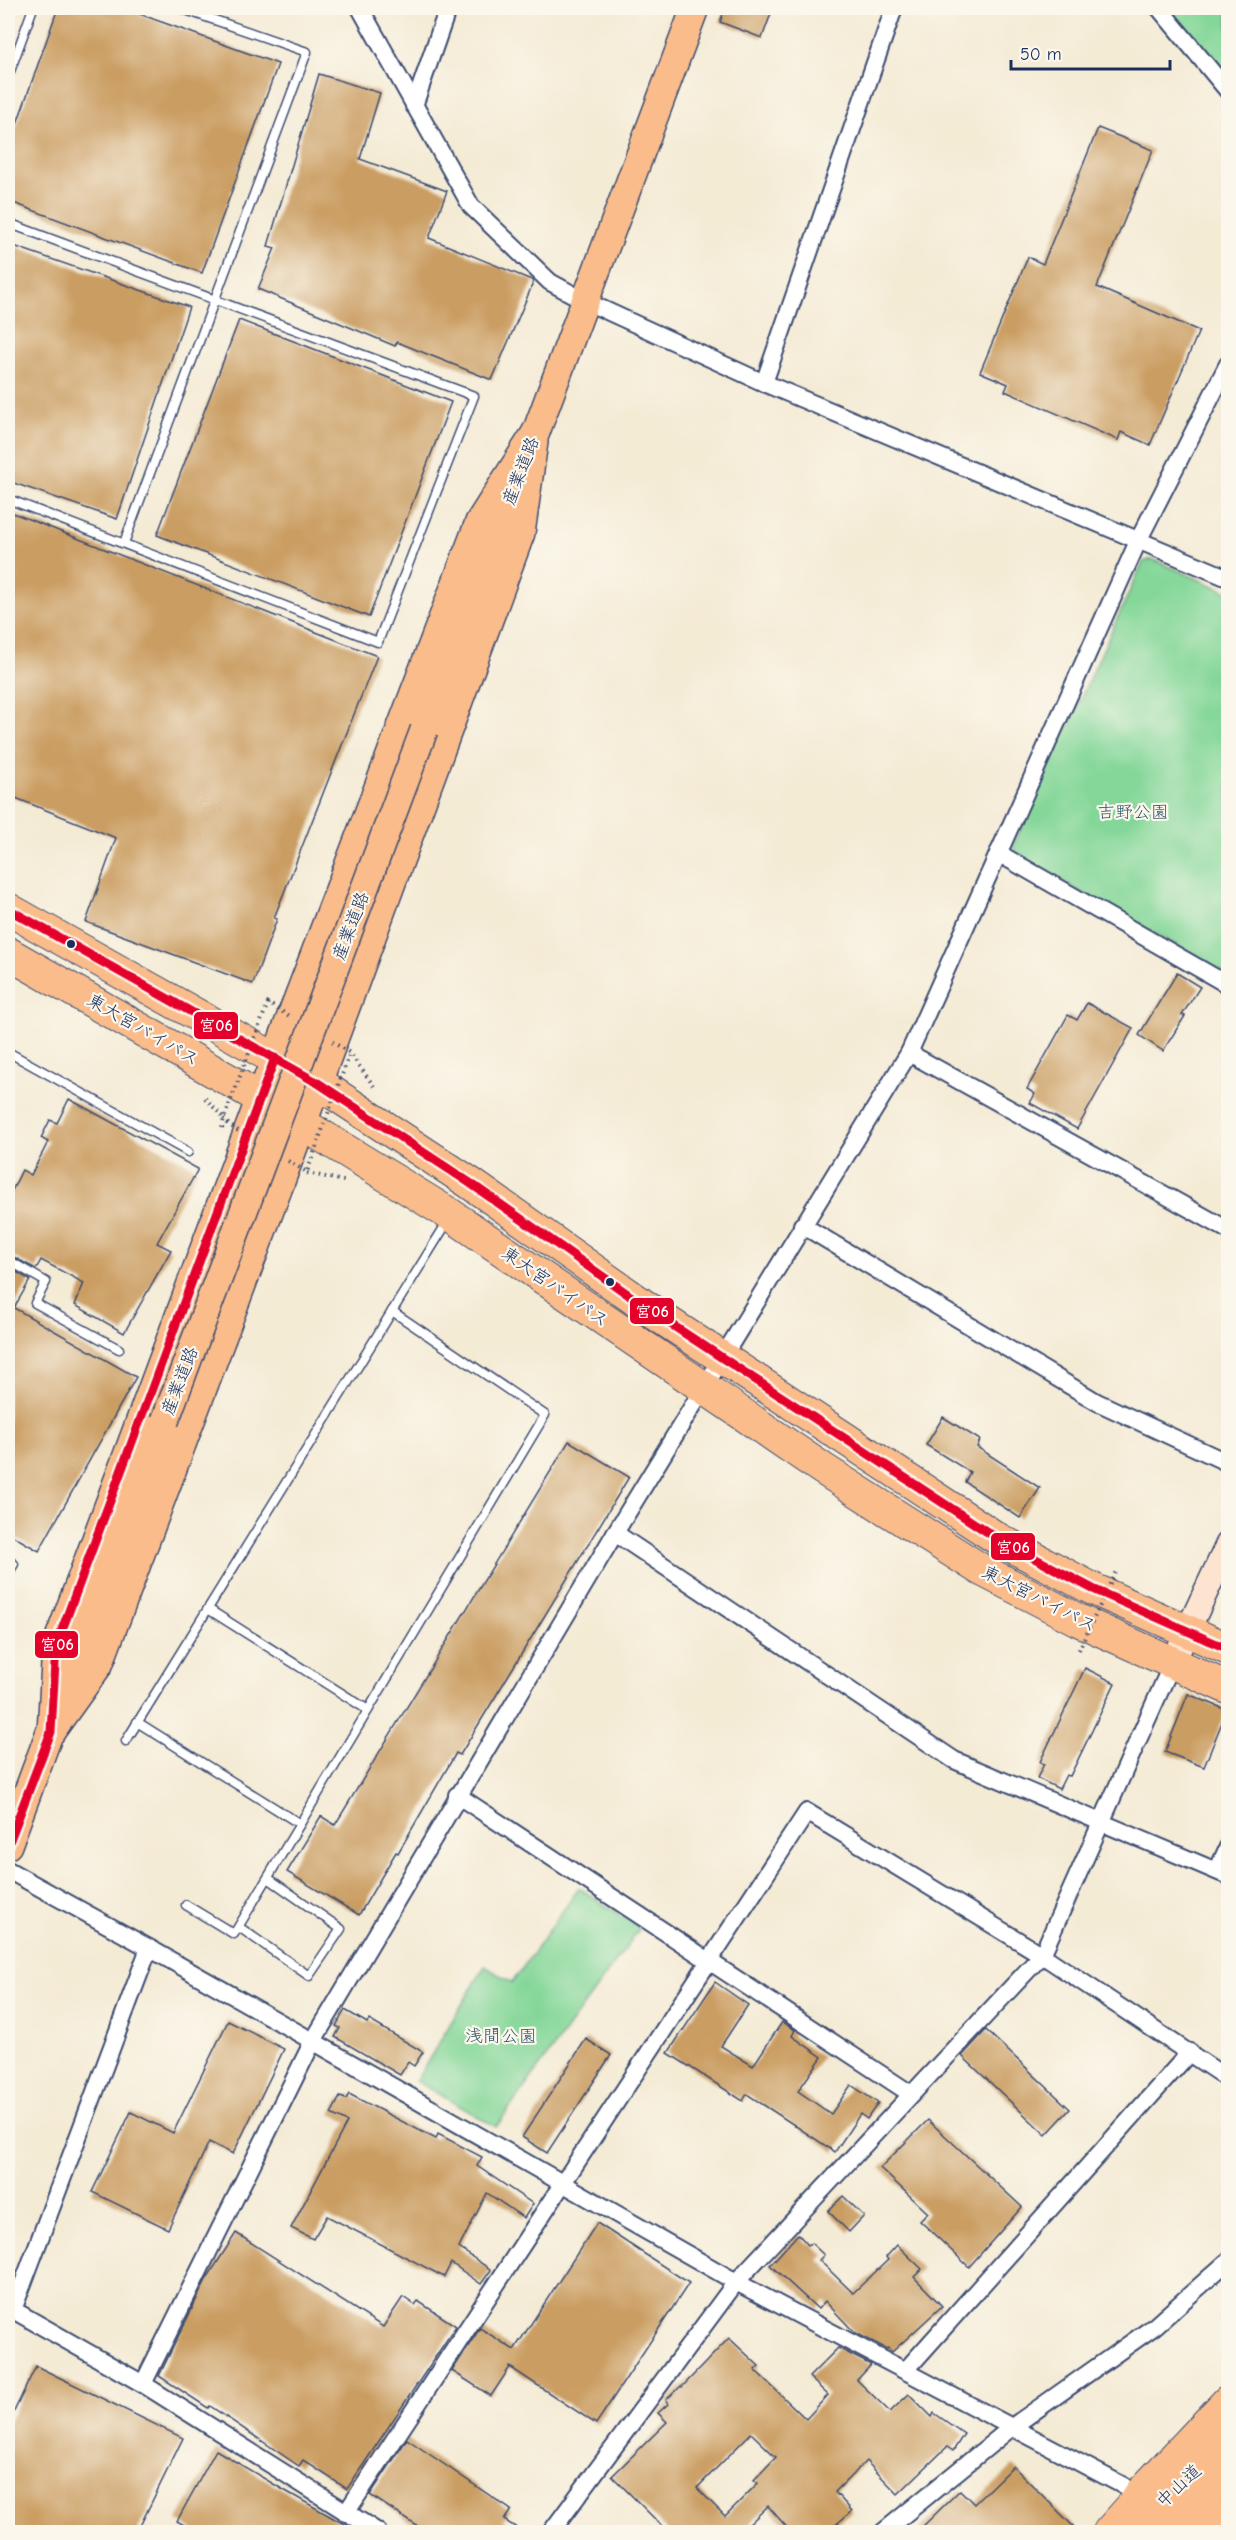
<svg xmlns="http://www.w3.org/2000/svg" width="1236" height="2540" font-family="'Comic Neue','Klee One',sans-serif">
	<rect width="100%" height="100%" fill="#fbf7ec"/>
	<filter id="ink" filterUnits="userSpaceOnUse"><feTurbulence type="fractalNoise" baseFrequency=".0167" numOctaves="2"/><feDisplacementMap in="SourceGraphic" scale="12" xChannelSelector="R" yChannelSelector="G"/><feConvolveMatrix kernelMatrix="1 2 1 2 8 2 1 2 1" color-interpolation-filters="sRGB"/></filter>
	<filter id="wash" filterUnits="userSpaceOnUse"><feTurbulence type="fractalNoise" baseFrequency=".008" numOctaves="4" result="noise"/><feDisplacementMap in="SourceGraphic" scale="24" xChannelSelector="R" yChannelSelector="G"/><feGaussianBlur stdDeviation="1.35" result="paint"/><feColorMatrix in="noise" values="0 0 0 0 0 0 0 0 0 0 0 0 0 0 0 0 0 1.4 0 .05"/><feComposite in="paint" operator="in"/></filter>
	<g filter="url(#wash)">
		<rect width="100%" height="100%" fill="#f4ebd5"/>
		<!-- green -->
		<g fill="#84d799" stroke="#50837c" stroke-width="1.5">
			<path d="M1167 8H1226L1228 11V84Z"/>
			<path d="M1152 559 1228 592V975L1017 856 1013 846 1143 562Z"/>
			<path d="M579 1888 640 1928 496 2127 416 2081 485 1966 512 1983Z"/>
		</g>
		<g id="blocks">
			<!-- building -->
			<g fill="#ca9d62" fill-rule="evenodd">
				<path d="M58 8H123L278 64 202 273 8 201V149Z"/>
				<path d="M725 8H773L762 38 720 22Z"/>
				<path d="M319 74 380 93 360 159 447 191 429 238 534 281 492 380 397 342 395 346 258 289 275 248 268 246Z"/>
				<path d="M1098 128 1153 150 1097 287 1199 331 1150 445 1121 432 1118 440 1005 391 1008 384 980 372 1028 257 1043 264Z"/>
				<path d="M8 244 189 307 117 519 8 481Z"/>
				<path d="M239 320 451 402 369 617 157 535Z"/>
				<path d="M8 511 377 656 274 918 277 919 253 984 86 922 116 838 8 795Z"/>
				<path d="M1177 973 1200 987 1182 1015 1185 1016 1163 1051 1139 1035Z"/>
				<path d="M1087 1003 1133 1028 1077 1129 1030 1103 1035 1094 1027 1089 1068 1015 1077 1020Z"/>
				<path d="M69 1099 198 1169 157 1243 171 1250 124 1333 75 1305 84 1283 41 1260 36 1269 8 1254V1199L22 1170 31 1175 48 1142 41 1138 50 1120 57 1123Z"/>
				<path d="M8 1267 30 1280 14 1308 136 1377 39 1551 8 1533Z"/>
				<path d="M943 1417 980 1440 977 1447 1040 1488 1020 1518 965 1482 970 1472 926 1445Z"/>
				<path d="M569 1441 629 1477 460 1755 456 1753 398 1853 396 1852 359 1915 287 1872 321 1816 335 1825Z"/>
				<path d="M1085 1668 1115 1683 1070 1776 1066 1775 1059 1789 1037 1778 1044 1764 1040 1762Z"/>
				<path d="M1188 1694 1227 1710 1204 1767 1165 1752Z"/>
				<path d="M715 1982 748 2005 721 2046 753 2066 782 2022 795 2030 792 2036 822 2057 798 2091 831 2114 851 2085 878 2103 867 2119 860 2114 835 2152 747 2094 743 2101 668 2053Z"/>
				<path d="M345 2010 367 2023 369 2020 423 2052 414 2066 408 2062 400 2075 335 2037 340 2028 336 2026Z"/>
				<path d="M228 2021 284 2049 233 2154 209 2142 168 2229 92 2192 131 2112 173 2133Z"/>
				<path d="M986 2030 1070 2109 1046 2135 962 2056Z"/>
				<path d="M586 2039 611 2055 547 2153 522 2137Z"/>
				<path d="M349 2094 436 2139 438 2134 482 2157 477 2166 533 2204 524 2218 487 2193 459 2248 491 2270 481 2284 451 2263 444 2277 327 2216 313 2239 291 2228 347 2122 331 2114 340 2097 346 2099Z"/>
				<path d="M928 2120 1022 2207 969 2267 920 2221 928 2213 880 2168Z"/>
				<path d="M843 2196 864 2216 849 2232 828 2211Z"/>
				<path d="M597 2223 689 2283 596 2424 510 2367 491 2396 452 2371 480 2328 514 2350Z"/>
				<path d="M236 2233 383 2327 403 2297 415 2305 418 2301 456 2326 347 2489 303 2460 299 2466 210 2406 208 2408 159 2376 206 2280Z"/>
				<path d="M798 2234 808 2245 811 2243 824 2255 819 2260 853 2293 888 2260 886 2257 897 2245 922 2269 914 2277 942 2306 892 2352 888 2348 887 2349 854 2332 825 2301 818 2309 770 2265Z"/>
				<path d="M729 2338 759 2366 755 2370 806 2419 828 2395 809 2377 838 2348 871 2365 857 2380 890 2412 909 2394 932 2417 934 2413 964 2434 953 2451 947 2447 898 2494 866 2461 835 2492 852 2511 827 2532H791L768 2506 741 2532H668L612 2476 667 2422 658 2413 668 2404 666 2400 681 2386 682 2387ZM751 2433 776 2457 754 2480 758 2483 725 2516 697 2488Z"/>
				<path d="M36 2366 183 2438 137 2532H8V2424Z"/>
				<path d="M407 2439 511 2510 504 2520 523 2532H426L370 2495Z"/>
				<path d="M216 2450 282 2489 358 2532H196L177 2521Z"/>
				<path d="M1013 2466 1079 2532H917L960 2490 974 2504Z"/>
			</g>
		</g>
	</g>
	<g filter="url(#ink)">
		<use href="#blocks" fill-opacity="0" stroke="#3c4b70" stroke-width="1.5"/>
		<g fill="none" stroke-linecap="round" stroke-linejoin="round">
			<!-- lane casing -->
			<g stroke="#3c4b70" stroke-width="11">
				<g id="lane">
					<path d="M8 77 33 8"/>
					<path d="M8 223 474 396 378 642 8 499"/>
					<path d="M124 543 307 52 180 8"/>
					<path d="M8 1052 188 1152"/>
					<path d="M8 1260 46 1282 35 1303 119 1349"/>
					<path d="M8 1560 14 1564 8 1574"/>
					<path d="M208 1609 368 1710"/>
					<path d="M137 1722 300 1824"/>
					<path d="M126 1741 448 1221"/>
					<path d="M186 1905 234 1934 545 1415 392 1311"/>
					<path d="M239 1927 309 1976 341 1929 268 1878"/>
				</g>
			</g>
			<!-- street casing -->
			<g stroke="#3c4b70" stroke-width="20">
				<g id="street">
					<path d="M360 8 471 206 550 282 585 301 764 383 1228 578"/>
					<path d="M1159 8 1228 91"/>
					<path d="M414 106 448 8"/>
					<path d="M764 383 894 8"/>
					<path d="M998 853 1228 985"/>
					<path d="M909 1053 1228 1230"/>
					<path d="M802 1225 1097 1402 1228 1463"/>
					<path d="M615 1533 954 1760 1228 1876"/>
					<path d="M457 1795 911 2094"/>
					<path d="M8 1870 149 1948 736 2282 1124 2486"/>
					<path d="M1217 1871 1228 1847"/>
					<path d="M8 2307 143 2384 378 2532"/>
					<path d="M13 2310 149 1948"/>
					<path d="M906 2370 1190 2052"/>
					<path d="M143 2384 313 2041 615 1533 909 1053 1139 539 1228 364"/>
					<path d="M346 2513 807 1812 1042 1955 1228 2079"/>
					<path d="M551 2532 736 2282 1042 1955 1172 1664"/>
					<path d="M883 2532 1012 2427 1155 2326 1228 2261"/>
				</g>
			</g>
			<!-- secondary casing -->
			<g stroke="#3c4b70" stroke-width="27">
				<path id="secondary" d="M1172 1664 1228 1544"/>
			</g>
			<!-- primary casing -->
			<g stroke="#3c4b70" stroke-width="30">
				<g id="primary">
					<path d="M530 448 695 8"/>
					<path d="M424 730 515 487"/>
					<path d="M51 1732 56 1646 275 1058 479 522 536 432"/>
					<path d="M51 1732 99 1665 318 1083 521 533 534 442"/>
					<path d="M8 1845 165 1421"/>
				</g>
			</g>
			<!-- highway casing -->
			<g stroke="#3c4b70" stroke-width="34">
				<g id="highway">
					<path d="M8 909 318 1083 470 1183 663 1319 998 1539 1093 1589 1228 1649"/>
					<path d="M8 953 260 1098 451 1215 823 1469 980 1569 1078 1620 1228 1688"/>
					<path d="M1139 2524 1228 2440"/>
					<path d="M1109 2532 1133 2505 1140 2494 1228 2401"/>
					<path d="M1163 2532 1228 2471"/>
					<path d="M1207 2532 1228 2514"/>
				</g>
			</g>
			<!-- path -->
			<g stroke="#3c4b70" stroke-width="4" stroke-dasharray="1.5 4.5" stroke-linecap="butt">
				<path d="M352 1056 376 1089"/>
				<path d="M205 1098 224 1118"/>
				<path d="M307 1173 344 1181"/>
			</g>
			<!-- lane -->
			<use href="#lane" stroke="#fff" stroke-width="8"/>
			<!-- street -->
			<use href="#street" stroke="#fff" stroke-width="16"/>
			<!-- secondary -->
			<use href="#secondary" stroke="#fde4d1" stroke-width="24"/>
			<!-- primary -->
			<use href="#primary" stroke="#fabc8b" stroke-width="27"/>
			<!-- highway -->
			<use href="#highway" stroke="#fabc8b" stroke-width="32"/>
			<!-- primary-bridge casing -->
			<g stroke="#3c4b70" stroke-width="30" stroke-linecap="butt">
				<path id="primary-bridge" d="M165 1421 424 730"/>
			</g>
			<!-- path-bridge -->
			<g stroke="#3c4b70" stroke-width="4" stroke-dasharray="1.5 4.5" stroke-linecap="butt">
				<path d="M224 1118 229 1125 248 1137"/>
				<path d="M222 1128 224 1118 268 1003 291 1017"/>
				<path d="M288 1161 307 1172 350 1053 331 1041"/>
				<path d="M1079 1650 1117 1569"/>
			</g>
			<!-- primary-bridge -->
			<use href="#primary-bridge" stroke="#fabc8b" stroke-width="27"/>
			<!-- bus-1 casing -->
			<g stroke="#fbf7ec" stroke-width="14">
				<g id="bus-1">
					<path d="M8 909 318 1083 470 1183 663 1319 998 1539 1093 1589 1228 1649"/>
					<path d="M8 1845 51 1732 56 1646 275 1058"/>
				</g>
			</g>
			<!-- bus-1 -->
			<use href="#bus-1" stroke="#e4002b" stroke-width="9"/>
		</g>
	</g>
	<!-- markers -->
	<g fill="#1b2f5e" stroke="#fbf7ec" stroke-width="2">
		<circle cx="71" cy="944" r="5"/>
		<circle cx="610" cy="1282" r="5"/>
	</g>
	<g text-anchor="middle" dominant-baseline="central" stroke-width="4.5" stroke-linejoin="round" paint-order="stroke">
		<!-- street labels -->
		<g font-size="18" fill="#1b2f5e" stroke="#fbf7ec">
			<text transform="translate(521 471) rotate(-69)">産業道路</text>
			<text transform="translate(351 926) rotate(-69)">産業道路</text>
			<text transform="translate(143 1030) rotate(30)">東大宮バイパス</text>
			<text transform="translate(555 1287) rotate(35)">東大宮バイパス</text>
			<text transform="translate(180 1381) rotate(-69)">産業道路</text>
			<text transform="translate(1039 1599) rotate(27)">東大宮バイパス</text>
			<text transform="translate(1179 2486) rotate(-43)">中山道</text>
		</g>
		<!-- park labels -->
		<g font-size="18" fill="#35596d" stroke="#fbf7ec">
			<text x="1133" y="812">吉野公園</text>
			<text x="501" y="2036">浅間公園</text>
		</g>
	</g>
	<g stroke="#fbf7ec" stroke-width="2">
		<rect x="193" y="1011" width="46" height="29" rx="6" fill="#e4002b"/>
		<rect x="629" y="1297" width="46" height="28" rx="6" fill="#e4002b"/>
		<rect x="990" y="1532" width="46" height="29" rx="6" fill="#e4002b"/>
		<rect x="34" y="1630" width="45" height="29" rx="6" fill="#e4002b"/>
	</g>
	<g font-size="16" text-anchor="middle" font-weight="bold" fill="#fff">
		<text x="216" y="1031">宮06</text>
		<text x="652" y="1317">宮06</text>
		<text x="1013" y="1553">宮06</text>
		<text x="57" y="1650">宮06</text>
	</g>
	<!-- margin -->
	<rect width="1236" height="2540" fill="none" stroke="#fbf7ec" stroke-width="30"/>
	<!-- scale -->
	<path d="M1011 60v9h159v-9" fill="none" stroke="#1b2f5e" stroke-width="3"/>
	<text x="1020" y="60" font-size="18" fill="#1b2f5e" stroke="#fbf7ec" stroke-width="4.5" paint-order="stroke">50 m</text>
</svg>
